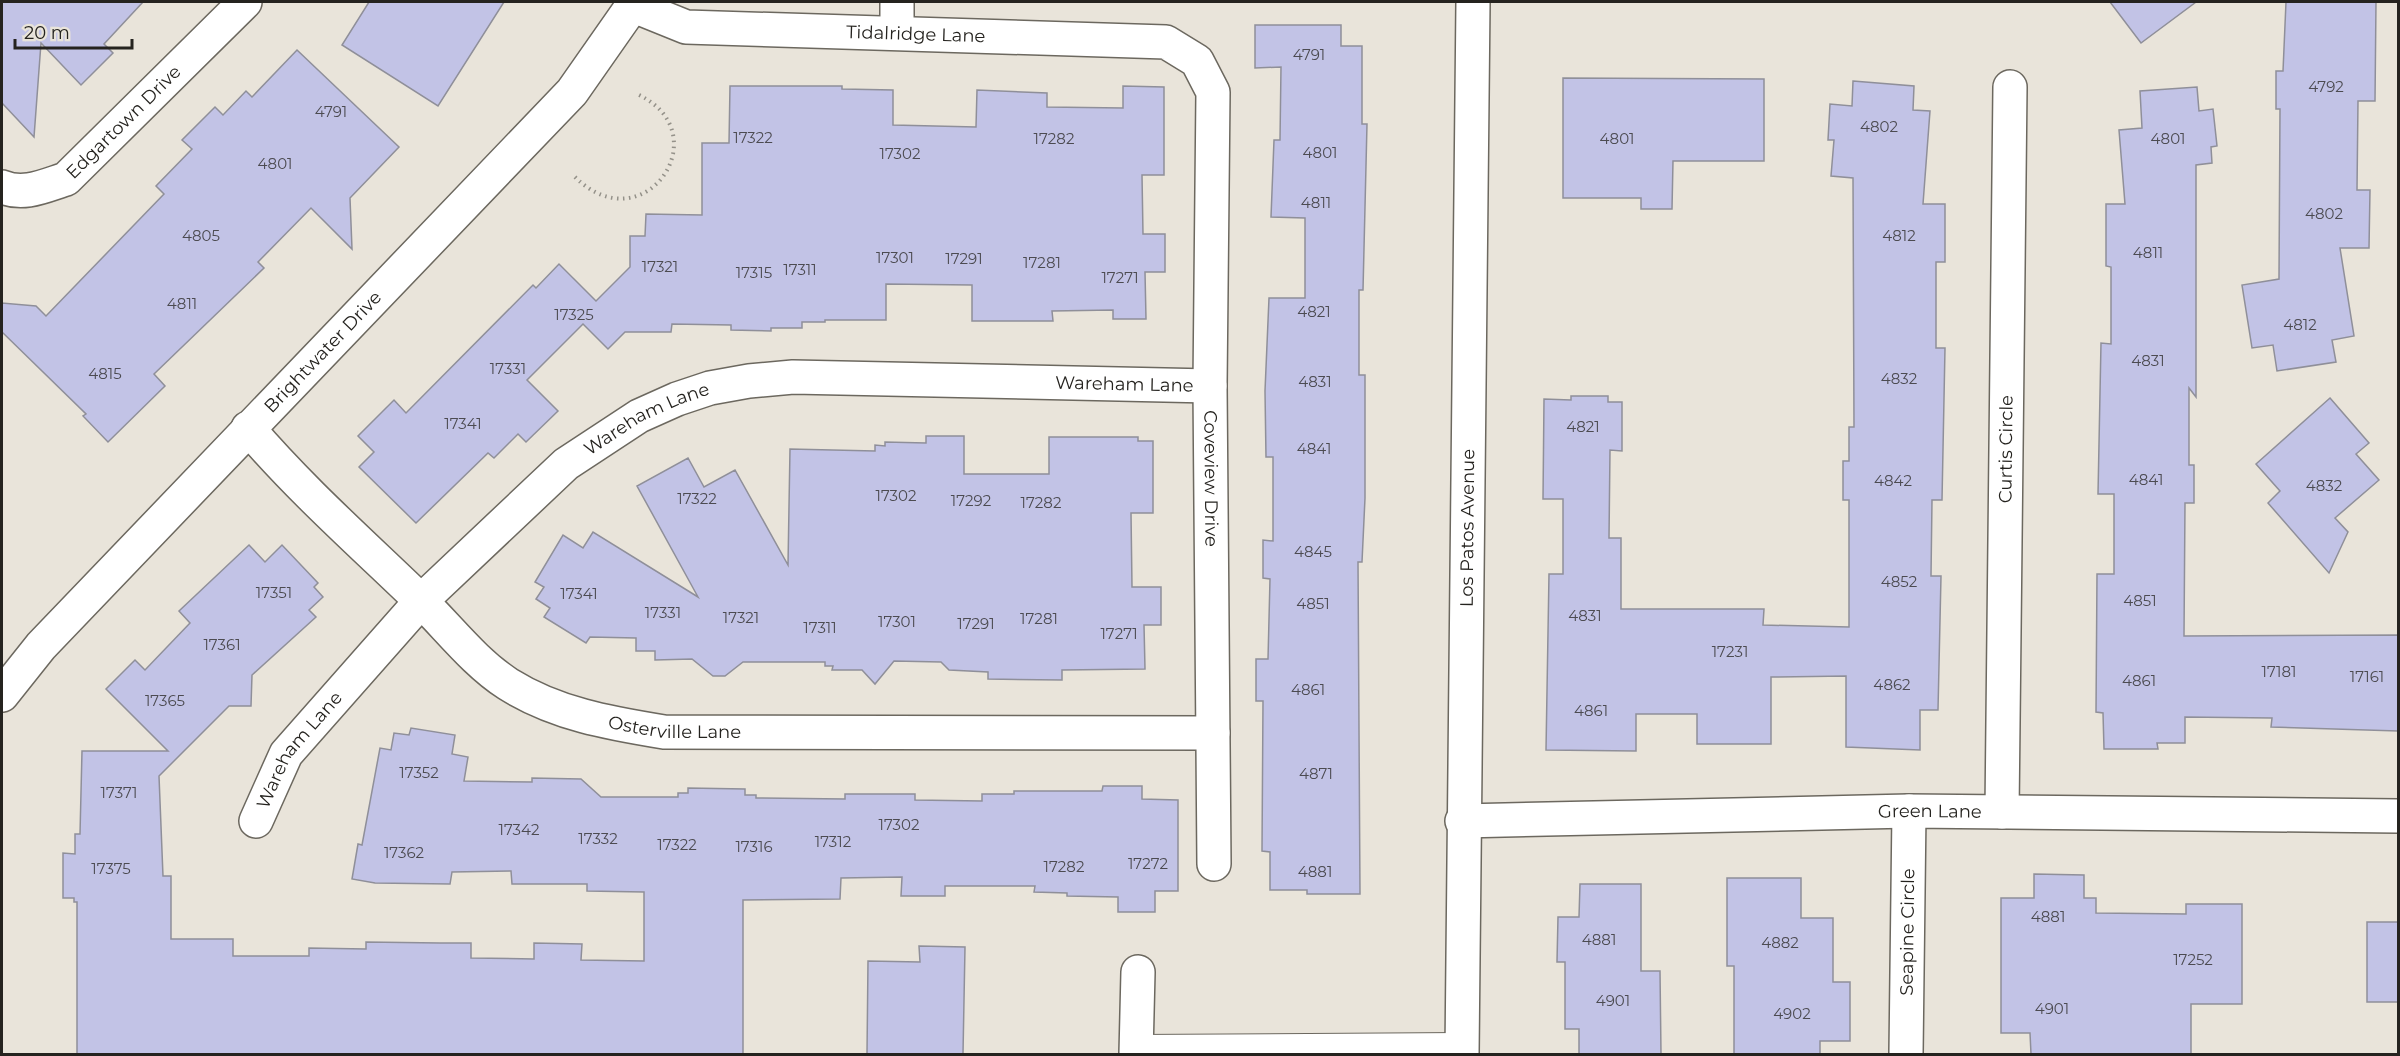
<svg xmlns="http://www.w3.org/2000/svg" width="2400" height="1056" font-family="Montserrat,sans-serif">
	<rect width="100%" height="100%" fill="#e9e4da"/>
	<!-- building -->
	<g fill="#c2c3e6" stroke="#8f8f99" stroke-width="1.5">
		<path d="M2 2H143L104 44 113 53 81 85 41 43 34 137 2 103Z"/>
		<path d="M369 2H504L438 106 342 45Z"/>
		<path d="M2110 2H2196L2141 43Z"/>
		<path d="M2286 2H2376L2375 101H2358L2357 190H2370L2369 248H2340L2354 336 2332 340 2336 362 2277 371 2273 345 2252 348 2242 285 2279 279 2280 109H2276V71H2283Z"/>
		<path d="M1255 25H1341V46H1362V124H1367L1363 290H1359V375H1365V498L1362 562H1358L1360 894H1307V890H1270V852L1262 851 1263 701H1256V659H1268L1270 579 1263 578V540L1273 541V457H1266L1265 391 1269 298H1305V218L1271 217 1274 140H1280L1281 67 1255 68Z"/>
		<path d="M297 50 399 147 350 198 352 249 311 208 258 262 264 268 154 374 165 386 108 442 83 416 86 414 2 332V303L36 306 46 316 164 194 156 186 192 149 182 140 215 107 223 115 246 91 252 97Z"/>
		<path d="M1563 78 1764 79V161H1673L1672 209H1641V198H1563Z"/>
		<path d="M1853 81 1914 86 1913 110 1930 111 1923 204H1945V262H1936V348H1945L1942 500H1932L1931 576H1941L1938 710H1920V750L1846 747V676L1771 677V744H1697V714H1636V751L1546 750 1549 574H1563V499H1543L1544 399 1571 400V396H1608V402H1622V451L1610 450 1609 538H1621V609H1764L1763 625 1849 627V500H1843V461H1849V427H1854L1853 178 1831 176 1834 140H1828L1830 104 1852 106Z"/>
		<path d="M730 86H842V89L893 90V125L976 127 977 90 1047 93V107L1123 108V86L1164 87V175H1142L1143 234H1165V272H1145L1146 319H1113V310L1052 311 1053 321H972V285L886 284V320H825V322H802V328H771V331L731 330V325L672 324 671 332H625L608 349 583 324 527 380 558 411 526 442 518 434 494 458 488 453 416 523 359 467 374 452 358 436 394 400 406 413 533 285 536 288 559 264 596 301 630 267V236H645L646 214 702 215V143H729Z"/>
		<path d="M2197 87 2199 111 2213 109 2217 146 2211 147 2212 163 2196 165V397L2189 388V465H2194V503H2185L2184 636 2398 635V731L2271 727 2272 718 2185 717V743H2157L2158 749H2104L2103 713 2096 712 2097 574H2114V494H2098L2101 343 2111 344V267L2106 266V204H2125L2119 130 2142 128 2140 91Z"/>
		<path d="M2330 398 2369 443 2356 454 2379 480 2335 518 2348 532 2329 573 2268 503 2280 491 2256 464Z"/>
		<path d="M926 436H964V474H1049V437H1138V441H1153V513H1131L1132 587H1161V625H1144L1145 669 1062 670V680L988 679V672L949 670 941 662 894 661 875 684 862 670H832L833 666H825V662H743L725 676H713L692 659 655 660V651H636V638L590 637 586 643 544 617 550 608 536 599 544 587 535 582 563 535 583 548 593 532 698 597 637 486 688 458 704 487 735 470 788 565 790 449 875 451V445L885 446V442L926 443Z"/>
		<path d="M249 545 265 562 282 545 318 583 314 587 323 597 309 610 316 617 252 675 251 706H229L159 776 163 876H171V939H233V956H309V948L366 949V942L440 943H471V958L534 959V943L582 944 581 960 644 961V892L587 891V884H512L511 871 452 872 450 884 375 883 352 879 358 844 362 845 380 748 391 750 394 733 409 735 411 728 455 735 452 754 468 757 464 781 532 782V778L581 779 601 797H678V793H688V788L745 789V795H756V798L845 799V794H915V800L982 801V794H1014V791H1102L1103 786H1142V799L1178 800V891H1155V912H1118V897L1067 896V893L1034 892 1035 886H945V896H901L902 877 841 878 840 899 743 900V1054H77V902H74V898H63V853L75 854V834H80L82 751H168L106 689 135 660 145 670 190 623 179 611Z"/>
		<path d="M2034 874 2084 875V898H2096V913L2186 914V904H2242V1004H2191V1054H2031L2030 1033H2001V898H2034Z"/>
		<path d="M1727 878H1801V918H1833V982H1850V1041H1820V1054H1734V966H1727Z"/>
		<path d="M1580 884H1641V971H1660L1661 1054H1579V1029H1565V962H1557L1558 917H1579Z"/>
		<rect x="2367" y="922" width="31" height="80"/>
		<path d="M919 946 965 947 963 1054H867L868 961 920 962Z"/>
	</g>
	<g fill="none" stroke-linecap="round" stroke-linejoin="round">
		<!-- lane casing -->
		<g stroke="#6c685f" stroke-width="22">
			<path id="lane" d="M1136 1045 1462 1043"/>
		</g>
		<!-- street casing -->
		<g stroke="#6c685f" stroke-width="36">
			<g id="street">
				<path id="s1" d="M634 6 686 27 1166 42 1197 61 1213 92 1210 386 1214 864"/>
				<path d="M897 33V2"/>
				<path id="s2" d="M2 187C24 196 44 186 66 179L245 2"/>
				<path id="s3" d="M248 428C301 490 361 543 419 599 448 627 474 662 508 684 556 714 609 723 664 732L1213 733"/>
				<path id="s4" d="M2 695 41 646 572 92 635 2"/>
				<path id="s5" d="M2002 812 2010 87"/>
				<path id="s6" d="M256 821 286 754 421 601 566 464 639 416 677 399 710 388 749 381 793 377 1210 386"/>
				<path id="s7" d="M1462 821 1909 811 2398 816"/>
				<path d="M1136 1054 1138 972"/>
				<path id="s8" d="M1462 1054 1473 2"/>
				<path id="s9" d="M1906 1054 1909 811"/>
			</g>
		</g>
		<!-- path -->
		<path stroke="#949189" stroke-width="4" stroke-dasharray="1.5 4.5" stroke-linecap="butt" d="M575 177C644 245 720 134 639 95"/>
		<!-- lane -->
		<use href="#lane" stroke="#fff" stroke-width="20"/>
		<!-- street -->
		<use href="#street" stroke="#fff" stroke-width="33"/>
	</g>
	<g text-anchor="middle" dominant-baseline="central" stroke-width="4.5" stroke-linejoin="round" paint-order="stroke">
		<!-- number labels -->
		<g font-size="15" fill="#4c4b51">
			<text x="1309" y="54">4791</text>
			<text x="2326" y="86">4792</text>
			<text x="331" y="111">4791</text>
			<text x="1879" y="126">4802</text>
			<text x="753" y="137">17322</text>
			<text x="1054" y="138">17282</text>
			<text x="1617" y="138">4801</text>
			<text x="2168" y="138">4801</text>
			<text x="1320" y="152">4801</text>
			<text x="900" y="153">17302</text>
			<text x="275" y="163">4801</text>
			<text x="1316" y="202">4811</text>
			<text x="2324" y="213">4802</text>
			<text x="201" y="235">4805</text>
			<text x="1899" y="235">4812</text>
			<text x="2148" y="252">4811</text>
			<text x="895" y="257">17301</text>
			<text x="964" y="258">17291</text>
			<text x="1042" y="262">17281</text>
			<text x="660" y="266">17321</text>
			<text x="800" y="269">17311</text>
			<text x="754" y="272">17315</text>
			<text x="1120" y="277">17271</text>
			<text x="182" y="303">4811</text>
			<text x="1314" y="311">4821</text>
			<text x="574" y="314">17325</text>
			<text x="2300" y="324">4812</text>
			<text x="2148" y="360">4831</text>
			<text x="508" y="368">17331</text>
			<text x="105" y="373">4815</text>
			<text x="1899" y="378">4832</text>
			<text x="1315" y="381">4831</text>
			<text x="463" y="423">17341</text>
			<text x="1583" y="426">4821</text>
			<text x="1314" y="448">4841</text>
			<text x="2146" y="479">4841</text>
			<text x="1893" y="480">4842</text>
			<text x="2324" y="485">4832</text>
			<text x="896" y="495">17302</text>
			<text x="697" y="498">17322</text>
			<text x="971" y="500">17292</text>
			<text x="1041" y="502">17282</text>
			<text x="1313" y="551">4845</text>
			<text x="1899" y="581">4852</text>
			<text x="274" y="592">17351</text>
			<text x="579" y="593">17341</text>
			<text x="2140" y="600">4851</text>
			<text x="1313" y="603">4851</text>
			<text x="663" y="612">17331</text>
			<text x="1585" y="615">4831</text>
			<text x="741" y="617">17321</text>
			<text x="1039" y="618">17281</text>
			<text x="897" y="621">17301</text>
			<text x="976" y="623">17291</text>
			<text x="820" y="627">17311</text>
			<text x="1119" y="633">17271</text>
			<text x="222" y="644">17361</text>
			<text x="1730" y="651">17231</text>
			<text x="2279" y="671">17181</text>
			<text x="2367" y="676">17161</text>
			<text x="2139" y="680">4861</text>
			<text x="1892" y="684">4862</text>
			<text x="1308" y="689">4861</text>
			<text x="165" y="700">17365</text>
			<text x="1591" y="710">4861</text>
			<text x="419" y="772">17352</text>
			<text x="1316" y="773">4871</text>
			<text x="119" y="792">17371</text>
			<text x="899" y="824">17302</text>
			<text x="519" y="829">17342</text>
			<text x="598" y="838">17332</text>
			<text x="833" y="841">17312</text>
			<text x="677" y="844">17322</text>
			<text x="754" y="846">17316</text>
			<text x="404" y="852">17362</text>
			<text x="1148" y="863">17272</text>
			<text x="1064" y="866">17282</text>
			<text x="111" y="868">17375</text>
			<text x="1315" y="871">4881</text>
			<text x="2048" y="916">4881</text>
			<text x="1599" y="939">4881</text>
			<text x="1780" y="942">4882</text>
			<text x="2193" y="959">17252</text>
			<text x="1613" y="1000">4901</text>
			<text x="2052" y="1008">4901</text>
			<text x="1792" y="1013">4902</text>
		</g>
		<!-- street labels -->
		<g font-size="18" fill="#25231f" stroke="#e9e4da">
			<text stroke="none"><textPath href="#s1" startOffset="286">Tidalridge Lane</textPath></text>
			<text stroke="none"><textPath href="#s2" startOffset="147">Edgartown Drive</textPath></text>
			<text stroke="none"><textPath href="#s4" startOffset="470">Brightwater Drive</textPath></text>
			<text stroke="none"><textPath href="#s6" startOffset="1056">Wareham Lane</textPath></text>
			<text stroke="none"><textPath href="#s6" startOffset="570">Wareham Lane</textPath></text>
			<text stroke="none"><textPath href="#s5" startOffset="363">Curtis Circle</textPath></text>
			<text stroke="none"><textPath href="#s1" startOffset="994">Coveview Drive</textPath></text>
			<text stroke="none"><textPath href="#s8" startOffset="526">Los Patos Avenue</textPath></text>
			<text stroke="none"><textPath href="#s3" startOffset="540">Osterville Lane</textPath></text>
			<text stroke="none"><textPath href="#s6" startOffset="84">Wareham Lane</textPath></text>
			<text stroke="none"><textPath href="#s7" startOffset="468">Green Lane</textPath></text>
			<text stroke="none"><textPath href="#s9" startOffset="122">Seapine Circle</textPath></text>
		</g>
	</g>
	<!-- border -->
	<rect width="2400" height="1056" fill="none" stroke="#25231f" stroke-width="6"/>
	<!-- scale -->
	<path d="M15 39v9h117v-9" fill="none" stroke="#25231f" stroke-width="3"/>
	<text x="24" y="39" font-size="18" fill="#25231f" stroke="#e9e4da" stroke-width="4.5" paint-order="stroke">20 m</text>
</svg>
